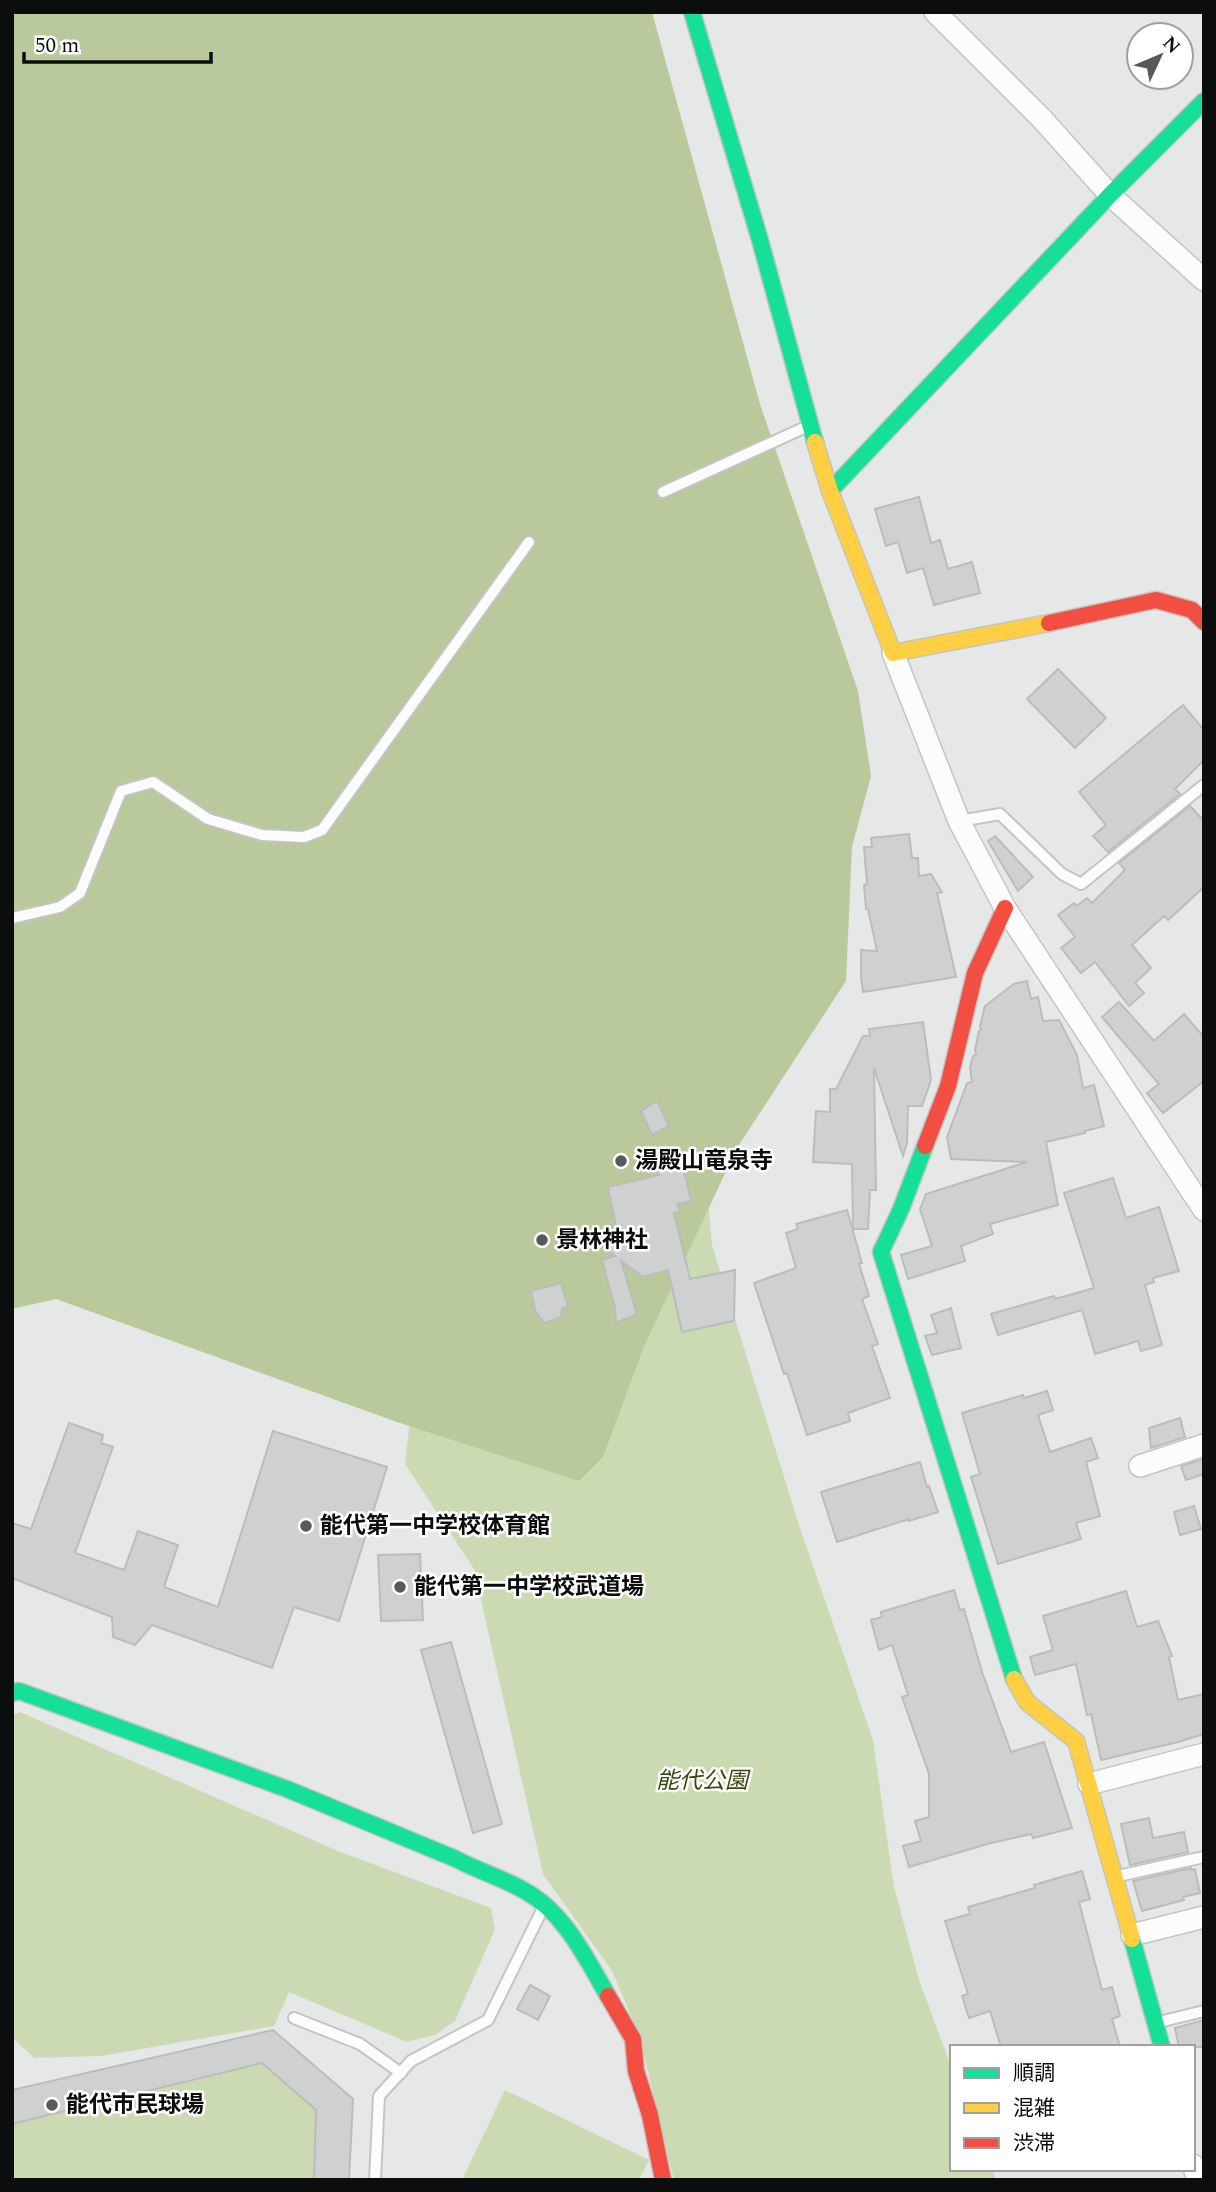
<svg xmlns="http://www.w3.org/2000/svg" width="1216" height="2192" font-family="Spectral,'Noto Sans JP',serif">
	<rect width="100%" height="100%" fill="#e5e8e7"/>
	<!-- green -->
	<g fill="#cbdab2">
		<path d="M655 602 712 1245 798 1522 873 1740 894 1887 919 1980 952 2069V2169H992L996 2180H674L639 2034 612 1971 543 1874 474 1569 405 1464 435 1208Z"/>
		<path d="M20 1712 338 1851 491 1908 495 1929 455 2021 435 2035 407 2042 289 1992 274 2026 101 2056 34 2058 12 2037V1715Z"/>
		<path d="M264 2040 340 2107 335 2180H12V2109Z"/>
		<path d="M505 2090 649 2160 639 2180H462Z"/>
	</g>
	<!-- forest -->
	<path fill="#b9c99c" d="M12 12H652L760 404 858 691 871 776 852 847 846 981 737 1148 645 1344 603 1457 579 1481 397 1422 56 1299 12 1309Z"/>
	<!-- building -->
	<g fill="#cfd1d0" stroke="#bbbdbc" stroke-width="2">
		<path d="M919 497 931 543 940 540 948 569 972 562 980 593 934 605 923 568 907 573 898 542 886 546 875 509Z"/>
		<path d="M1058 669 1106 718 1075 748 1027 699Z"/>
		<path d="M1183 705 1204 730V760L1175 789 1180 794 1108 852 1093 836 1106 825 1079 792Z"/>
		<path d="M1190 806 1204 821V887L1168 920 1164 916 1132 945 1151 968 1135 983 1144 993 1129 1006 1095 962 1081 973 1061 948 1075 937 1058 915 1074 903 1077 906 1087 898 1092 903 1125 870 1119 863Z"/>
		<path d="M909 834 912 858H918L919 876 931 874 942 892 937 893 956 977 863 992 861 978V950L877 951 868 909H866L864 885 867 884 864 847H872L871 838Z"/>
		<path d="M995 836 1033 877 1018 891 988 841Z"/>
		<path d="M1027 981 1031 999 1038 997 1043 1021 1059 1020 1077 1055 1083 1088 1094 1085 1104 1126 1085 1131V1133L1046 1142 1058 1205 990 1224 993 1234 961 1246 965 1261 908 1279 901 1255 932 1246 920 1209 926 1194 1027 1162 951 1159 947 1137 967 1083 972 1082 970 1068 973 1056 976 1055 975 1050 979 1031 981 1030 980 1026 985 1006 1014 984Z"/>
		<path d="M1119 1002 1154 1041 1184 1014 1204 1037V1081L1163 1113 1147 1093 1159 1084 1102 1017Z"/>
		<path d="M923 1022 931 1080 922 1106H908L907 1143 903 1156 874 1068 876 1190H870L868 1229H853L852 1164 813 1162 816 1111 830 1112V1089H836L863 1036H870L869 1029Z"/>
		<path d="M657 1101 669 1126 652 1135 641 1111Z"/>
		<path d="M682 1163 691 1201 677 1204 680 1211 674 1213 690 1279 735 1270 734 1321 682 1332 668 1270 643 1277 621 1261 637 1314 616 1323 615 1308 602 1260 615 1256 601 1246 613 1234 612 1227 616 1226 608 1187 659 1175 657 1168Z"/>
		<path d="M1113 1178 1126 1218 1159 1207 1179 1271 1153 1278 1154 1282 1145 1285 1162 1345 1141 1351 1138 1341 1095 1354 1082 1310 998 1335 991 1314 1054 1296 1055 1299 1094 1288 1064 1193Z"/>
		<path d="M847 1210 862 1263 859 1264 869 1296 862 1299 878 1344 872 1346 890 1398 848 1413 850 1421 807 1435 787 1373 784 1374 754 1283 796 1268 786 1233 798 1229 796 1224Z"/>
		<path d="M561 1283 568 1307 562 1308 561 1317 544 1323 535 1310 531 1291Z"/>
		<path d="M951 1308 961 1348 932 1355 925 1336 937 1333 931 1315Z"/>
		<path d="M1047 1391 1053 1410 1038 1415 1050 1452 1091 1438 1098 1458 1086 1462 1100 1516 1076 1523 1081 1539 998 1564 971 1477 980 1474 962 1413 1023 1395 1024 1398Z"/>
		<path d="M1180 1418 1185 1437 1151 1448 1149 1428Z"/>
		<path d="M69 1423 103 1435 101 1443 113 1447 75 1553 124 1570 138 1531 178 1545 164 1587 218 1607 273 1431 387 1467 339 1621 294 1607 272 1668 152 1625 135 1645 113 1637 112 1617 12 1578V1523L31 1529Z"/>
		<path d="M1204 1459V1474L1186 1480 1181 1466Z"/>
		<path d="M920 1462 927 1487 929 1486 938 1512 909 1521V1519L837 1542 821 1492Z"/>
		<path d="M1194 1506 1201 1529 1180 1535 1174 1512Z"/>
		<path d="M420 1554 423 1620 381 1621 378 1555Z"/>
		<path d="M954 1590 960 1610 964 1609 982 1672 1011 1752 1044 1742 1072 1828 1033 1838 1031 1834 991 1843 909 1867 903 1846 921 1841 915 1821 929 1817V1774L902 1697 908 1695 892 1645 879 1650 871 1620 882 1617 881 1612Z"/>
		<path d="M1126 1591 1137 1627 1158 1621 1172 1656 1169 1657 1178 1700 1204 1694V1734L1178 1742 1101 1760 1091 1714 1087 1715 1076 1664 1035 1675 1030 1657 1053 1650 1043 1616Z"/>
		<path d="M451 1642 502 1824 473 1833 421 1650Z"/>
		<path d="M1149 1818 1153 1838 1184 1832 1188 1852 1130 1865 1121 1824Z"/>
		<path d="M1191 1868 1192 1870 1195 1869 1200 1893 1183 1897 1184 1900 1142 1911 1133 1881Z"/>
		<path d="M1082 1871 1090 1899 1079 1902 1102 1990 1112 1987 1120 2016 1112 2019 1120 2047H1001L990 2011 969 2018 962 1996 968 1994 945 1921 970 1914 968 1907 1035 1888 1034 1885Z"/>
		<path d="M530 1985 550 1996 538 2020 517 2009Z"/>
		<path d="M1204 2020V2047H1179L1175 2028Z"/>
		<path d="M273 2030 353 2099 349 2180H314L316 2110 262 2063 12 2124V2090Z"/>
	</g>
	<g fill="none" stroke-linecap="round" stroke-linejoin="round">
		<!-- lane casing -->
		<g stroke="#c3c5c4" stroke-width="14">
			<g id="lane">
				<path d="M663 492 808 426"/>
				<path d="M959 821 1000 814 1062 874 1081 884 1204 785"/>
				<path d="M12 918 60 907 80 893 121 791 153 782 208 819 262 835 304 837 322 830 529 542"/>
				<path d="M1118 1876 1204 1857"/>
				<path d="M294 2018 360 2044 401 2073"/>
				<path d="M1155 2023 1204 2011"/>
				<path d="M375 2180 379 2096 411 2061 488 2020 543 1908"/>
			</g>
		</g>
		<!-- street casing -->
		<g stroke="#c3c5c4" stroke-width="24">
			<g id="street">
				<path d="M935 12 1043 120 1110 195 1204 280"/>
				<path d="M893 653 959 821 1005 908 1204 1210"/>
				<path d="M1140 1466 1204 1445"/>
				<path d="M1089 1784 1204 1754"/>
				<path d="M1132 1935 1204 1917"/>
				<path d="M1193 2165 1198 2180"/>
			</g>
		</g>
		<!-- fast casing -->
		<g stroke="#c3c5c4" stroke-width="19">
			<g id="fast">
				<path d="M692 12 760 240 815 442"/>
				<path d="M830 491 1110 195 1204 101"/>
				<path d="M925 1146 901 1209 881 1252 1014 1679"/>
				<path d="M12 1693 19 1691 287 1789 456 1859C478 1871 503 1878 525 1891 564 1912 586 1958 608 1996"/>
				<path d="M1132 1939 1162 2047"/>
			</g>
		</g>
		<!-- slow casing -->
		<g stroke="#c3c5c4" stroke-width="19">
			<g id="slow">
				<path d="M815 442 830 491 893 653 1049 623"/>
				<path d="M1014 1679 1027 1702 1076 1741 1132 1939"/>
			</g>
		</g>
		<!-- jam casing -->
		<g stroke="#c3c5c4" stroke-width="19">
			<g id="jam">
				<path d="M1049 623 1156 600 1192 610 1204 622"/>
				<path d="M925 1146 948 1086 975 973 1005 908"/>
				<path d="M608 1996 633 2039 636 2071 650 2115 663 2180"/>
			</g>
		</g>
		<!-- lane -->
		<use href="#lane" stroke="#fbfcfb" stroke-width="10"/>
		<!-- street -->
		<use href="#street" stroke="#fbfcfb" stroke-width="21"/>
		<!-- fast -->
		<use href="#fast" stroke="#16e098" stroke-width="16"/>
		<!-- slow -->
		<use href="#slow" stroke="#ffcf43" stroke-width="16"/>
		<!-- jam -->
		<use href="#jam" stroke="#f24e42" stroke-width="16"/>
	</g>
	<!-- markers -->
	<g fill="#585a59" stroke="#fff" stroke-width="2.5">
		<circle cx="621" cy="1161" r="7"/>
		<circle cx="542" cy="1240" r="7"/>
		<circle cx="306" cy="1526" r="7"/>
		<circle cx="400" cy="1587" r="7"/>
		<circle cx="52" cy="2105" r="7"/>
	</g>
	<g text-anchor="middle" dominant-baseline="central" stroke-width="5" stroke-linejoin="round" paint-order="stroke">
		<!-- poi labels -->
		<g font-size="23" font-weight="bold" fill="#0c0e0d" stroke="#fff" text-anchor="start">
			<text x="635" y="1161">湯殿山竜泉寺</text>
			<text x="556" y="1240">景林神社</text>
			<text x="320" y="1526">能代第一中学校体育館</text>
			<text x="414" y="1587">能代第一中学校武道場</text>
			<text x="66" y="2105">能代市民球場</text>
		</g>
		<!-- park labels -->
		<g font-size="23" font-style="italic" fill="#394a0c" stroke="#fff">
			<text x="702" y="1781">能代公園</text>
		</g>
	</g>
	<!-- border -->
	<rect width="1216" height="2192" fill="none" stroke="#0c0e0d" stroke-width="28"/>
	<!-- legend -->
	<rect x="950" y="2045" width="245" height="126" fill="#ffffff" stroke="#9e9f9e" stroke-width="2"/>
	<rect x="964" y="2068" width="35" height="10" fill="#16e098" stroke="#9e9f9e" stroke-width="2"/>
	<text x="1013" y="2080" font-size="21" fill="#0c0e0d">順調</text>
	<rect x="964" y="2103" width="35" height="10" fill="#ffcf43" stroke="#9e9f9e" stroke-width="2"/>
	<text x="1013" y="2115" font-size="21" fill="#0c0e0d">混雑</text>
	<rect x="964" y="2138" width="35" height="10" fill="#f24e42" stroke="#9e9f9e" stroke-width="2"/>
	<text x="1013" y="2150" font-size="21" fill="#0c0e0d">渋滞</text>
	<!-- north arrow -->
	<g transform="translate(1160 56) rotate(46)"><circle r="33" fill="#ffffff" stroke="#9e9f9e" stroke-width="2"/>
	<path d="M0-5L12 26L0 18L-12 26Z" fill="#585a59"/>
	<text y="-10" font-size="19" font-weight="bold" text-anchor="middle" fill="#0c0e0d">N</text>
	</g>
	<!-- scale -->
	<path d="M24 52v10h187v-10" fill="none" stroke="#0c0e0d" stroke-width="3.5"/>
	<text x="35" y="52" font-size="21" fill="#0c0e0d" stroke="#ffffff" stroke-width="5" paint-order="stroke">50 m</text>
</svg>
